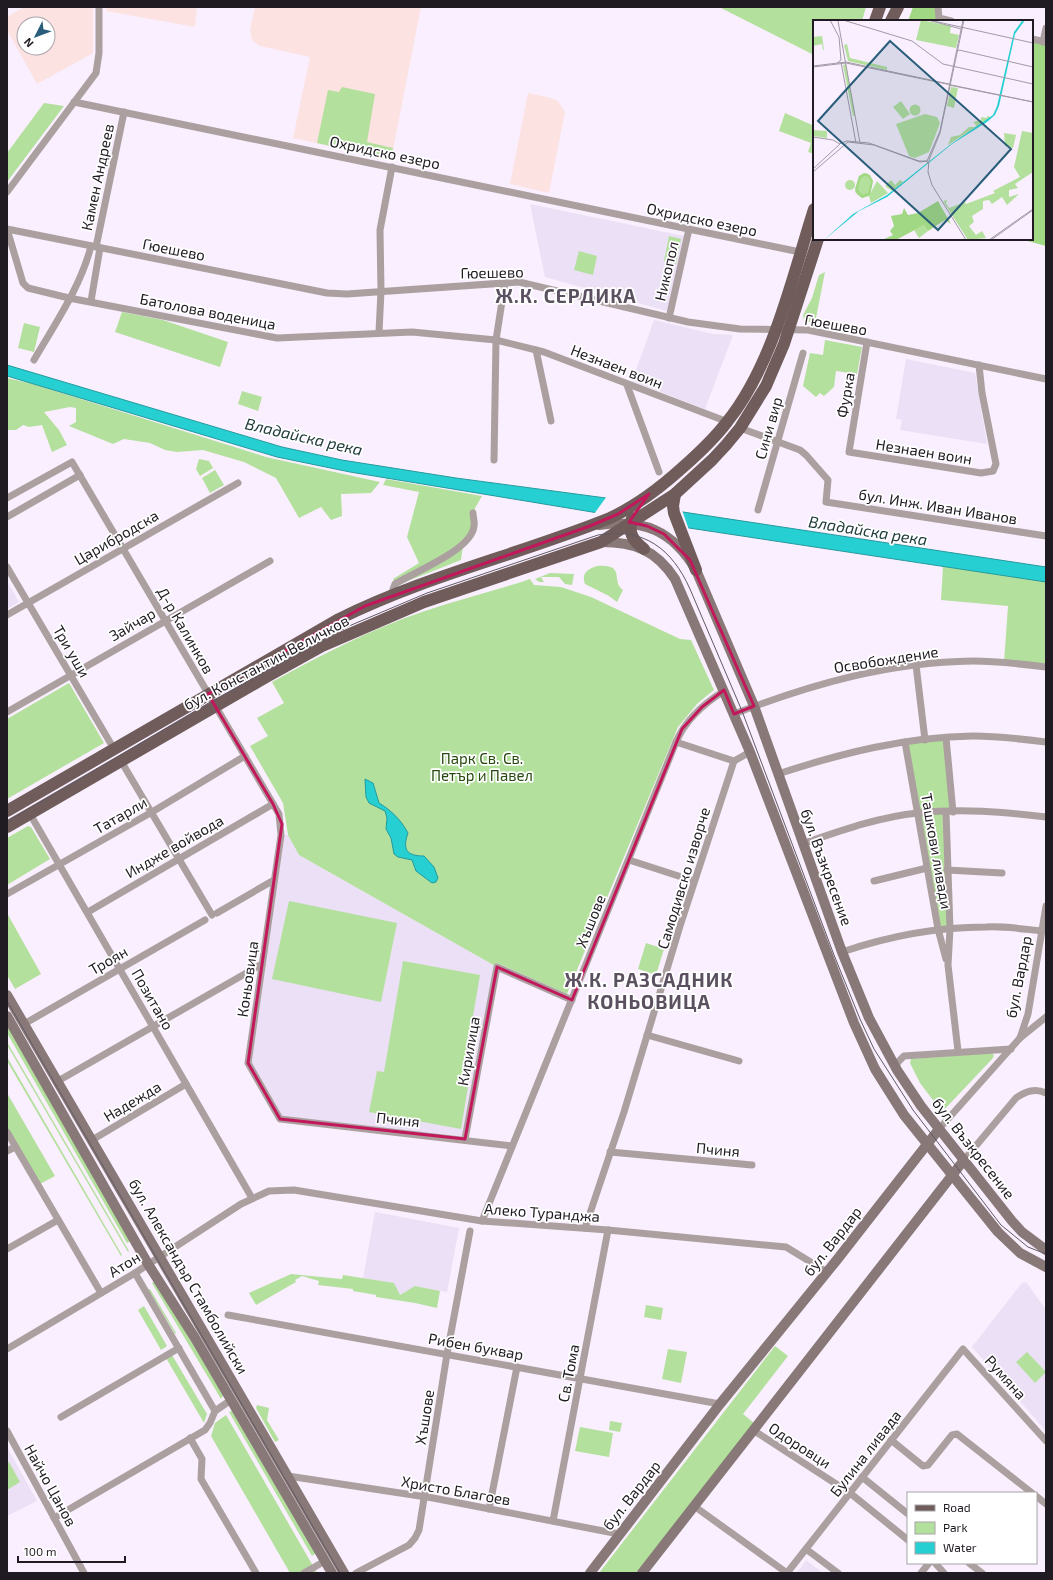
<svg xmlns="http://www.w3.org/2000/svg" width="1053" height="1580" font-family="'Exo 2',sans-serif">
	<rect width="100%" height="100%" fill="#f9effe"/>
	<!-- industrial -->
	<g fill="#fde2e2" fill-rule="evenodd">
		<path d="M24 7H93V53L37 84 7 30V17ZM24 24H48V48H24Z"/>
		<path d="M106 7H197L195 27 106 11Z"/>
		<path d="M255 7H421L391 160 293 138 310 57 260 46 252 40 250 30Z"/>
		<path d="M528 93 551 98 558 101 565 112 549 193 510 184Z"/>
	</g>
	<!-- education -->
	<g fill="#ebe0f5">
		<path d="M530 204 684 236 667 311 545 277Z"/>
		<path d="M654 320 713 334 733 335 705 409 632 381Z"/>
		<path d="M906 359 975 373 987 444 900 430 902 420 896 419Z"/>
		<path d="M7 581 19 602 7 609Z"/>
		<path d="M281 835H288L299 855 497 967 465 1139 280 1119 248 1063Z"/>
		<path d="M375 1212 459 1228 447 1292 415 1287 400 1295 363 1278Z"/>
		<path d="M1026 1282 1046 1310V1431L972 1347 1022 1283Z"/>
		<path d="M7 1447 37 1501 7 1516Z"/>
		<path d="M806 1560 823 1573H797Z"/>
	</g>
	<!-- green -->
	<g fill="#b4e09d">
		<path d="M719 7H866L862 21H814V55Z"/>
		<path d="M342 87 375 94 367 142 393 148 391 160 317 143 328 90 339 92Z"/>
		<path d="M44 103 64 106 7 182V153Z"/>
		<path d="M785 113 812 125 814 119V154L808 152 811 143 779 131Z"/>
		<path d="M669 236 681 239 676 264 664 261Z"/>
		<path d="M579 251 597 256 593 275 574 270Z"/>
		<path d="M825 272 815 323 804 321 803 315 812 298 819 275Z"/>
		<path d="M122 312 163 320 228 342 220 367 115 332Z"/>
		<path d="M24 323 40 327 34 352 18 348Z"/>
		<path d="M825 340 862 347 857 374 836 371 834 387 824 396 820 393 816 397 803 386 810 353 823 355Z"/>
		<path d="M7 378 33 384 266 457 380 482 371 493 341 494 342 516 331 520 321 507 299 518 276 478 244 462 203 450 177 452 165 450 150 443 124 439 113 444 69 426 76 422V408L70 407 44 412 59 430 67 445 52 452 42 425 29 427 23 425 16 430H8Z"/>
		<path d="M242 391 262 397 258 411 238 404Z"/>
		<path d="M199 459 209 461 213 468 200 476 196 469Z"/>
		<path d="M215 470 224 485 210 493 202 478Z"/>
		<path d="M386 479 482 496 475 508V532L463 546 461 560 395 586 393 579 419 563 407 537 419 492 383 485Z"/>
		<path d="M597 566C627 564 610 581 623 590L617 602 609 596 585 584C581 573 588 569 597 566Z"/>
		<path d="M943 566 1046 582V666L1004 662 1008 606 941 600Z"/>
		<path d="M550 573 574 574 572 585 565 584 559 577H541L544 582H539L535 579Z"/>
		<path d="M530 579 534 585 561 587 591 597 680 639 691 640 714 690 698 703 678 727 567 994 497 963V967L299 855 288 835 283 803 250 746 268 736 257 718 284 703 272 682C321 655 371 629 425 611 459 599 495 591 530 579Z"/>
		<path d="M69 683 104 743 7 799V719Z"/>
		<path d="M946 738 953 812 917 813 905 742Z"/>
		<path d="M945 813 949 928H939L919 814Z"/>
		<path d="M28 826 31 827 50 859 7 885V838Z"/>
		<path d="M289 901 397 923 381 1002 272 979Z"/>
		<path d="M7 913 41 974 15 989 7 975Z"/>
		<path d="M646 943 664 949 656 975 638 969Z"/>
		<path d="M403 961 480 975 461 1086 468 1087 461 1129 369 1112 377 1071 384 1072Z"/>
		<path d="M7 1025 131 1241 127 1243 7 1033Z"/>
		<path d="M7 1042 129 1251 128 1252 7 1045Z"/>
		<path d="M991 1053 994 1055 993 1058 942 1112 920 1083 910 1063 911 1059Z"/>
		<path d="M7 1057 122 1255 121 1256 7 1061Z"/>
		<path d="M7 1093 55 1176 40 1184 7 1127Z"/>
		<path d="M291 1274 342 1279 343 1275 394 1283 400 1295 415 1286 440 1291 437 1308 415 1303 376 1297V1295L353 1291V1289L318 1285 319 1281 302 1276 295 1280 296 1282 256 1305 249 1293Z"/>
		<path d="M155 1281C177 1319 201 1356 224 1394L221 1399 152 1283Z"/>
		<path d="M148 1289H150L176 1333 175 1334Z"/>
		<path d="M646 1305 663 1308 661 1320 644 1317Z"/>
		<path d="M144 1306 167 1346 161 1350 138 1310Z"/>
		<path d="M775 1346 788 1356 743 1414 754 1423 636 1573H599Z"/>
		<path d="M668 1349 687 1352 681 1383 662 1379Z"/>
		<path d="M1027 1352 1046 1372 1035 1383 1016 1362Z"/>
		<path d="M172 1355 207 1414 204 1423 166 1358Z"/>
		<path d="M257 1405 269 1408 267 1420 279 1440 275 1442 256 1408Z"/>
		<path d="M234 1410 316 1553 312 1556 229 1412Z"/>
		<path d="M226 1415 317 1573H290L211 1436 215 1423Z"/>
		<path d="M610 1421 622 1423 620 1432 609 1430Z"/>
		<path d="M580 1427 613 1433 609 1457 575 1451Z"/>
		<path d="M9 1462 20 1482 7 1490V1463Z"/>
	</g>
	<!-- forest -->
	<g fill="#a1d883">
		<path d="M913 7H938L939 18 951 21H908Z"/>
		<path d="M1032 39 1046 42V246L1020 239H1032Z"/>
	</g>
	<!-- water -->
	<g fill="#26d0d2" stroke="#249a9d">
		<path d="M7 365 282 447 342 460 456 478 606 498 683 512 1046 567V582L689 528 350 472 277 457 7 376Z"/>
		<path d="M365 779 373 783 379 803C392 811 401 820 408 833 402 850 407 856 424 856L434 867 438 878 436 882 432 883 416 871 412 860 398 857 394 854 391 838 386 829 387 818 385 811 369 803 366 797Z"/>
	</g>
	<!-- pier -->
	<path fill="#f9effe" d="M607 496 682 510 689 530 594 514Z"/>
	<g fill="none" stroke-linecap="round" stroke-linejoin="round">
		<!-- street -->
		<g stroke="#aba09f" stroke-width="7">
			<path d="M938 7 939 18 951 21"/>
			<path d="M1032 39 1046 42"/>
			<path d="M1043 42 1046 28"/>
			<path d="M74 102 800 252"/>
			<path d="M7 192 96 73 99 53V7"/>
			<path d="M7 229 327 293 347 294 519 282 688 322 740 329 808 330 1046 379"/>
			<path d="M7 229 23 283 28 288 69 298 277 338 412 332 496 340 544 352 728 422"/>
			<path d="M96 247 124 112"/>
			<path d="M91 301 100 248"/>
			<path d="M669 318 689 229"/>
			<path d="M379 332 381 291 380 230 392 167"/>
			<path d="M867 342 849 452 981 473 993 471 996 464 982 393 979 365"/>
			<path d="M536 350 551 421"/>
			<path d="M34 360C55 324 81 286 91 246"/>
			<path d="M627 385 659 472"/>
			<path d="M740 428 800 450 806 455 828 480 826 502 1046 536"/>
			<path d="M494 460 496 340 505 282"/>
			<path d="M7 498 72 462 279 814 281 835 248 1063 280 1119 512 1146"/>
			<path d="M758 510 803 353"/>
			<path d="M7 517 80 475"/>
			<path d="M7 567 114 749"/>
			<path d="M394 595 393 589 395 584C414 572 472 550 474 526 475 522 473 517 473 513"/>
			<path d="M7 615 238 483"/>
			<path d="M916 665 925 740"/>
			<path d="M7 712 270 561"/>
			<path d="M734 714C812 684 889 662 973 661 998 661 1022 664 1046 667"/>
			<path d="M946 738 953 812"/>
			<path d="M676 742 734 761"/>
			<path d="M905 742 938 929 946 959"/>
			<path d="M121 761 212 915"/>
			<path d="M778 774C842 753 905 737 973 736 997 736 1022 739 1046 742"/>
			<path d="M946 812 950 929 948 965 958 1051"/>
			<path d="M30 814 252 1198"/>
			<path d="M802 844C840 831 878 817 918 813 961 808 1003 812 1046 817"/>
			<path d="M629 860 694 881"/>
			<path d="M947 870 1002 873"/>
			<path d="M874 881 927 868"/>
			<path d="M7 894 152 812 245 756"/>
			<path d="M88 912 273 804"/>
			<path d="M217 913 274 880"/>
			<path d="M842 952C889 936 937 927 986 927 1005 926 1023 929 1042 931"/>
			<path d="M24 1024 205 920"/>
			<path d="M647 1035 739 1061"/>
			<path d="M1020 1038 1046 1017"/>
			<path d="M897 1070V1063L904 1056 1011 1049"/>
			<path d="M58 1081 262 964"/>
			<path d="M939 1129 1020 1038 1028 1014 1046 906"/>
			<path d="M7 1132 101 1293"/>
			<path d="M465 1139 497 967 572 1000"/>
			<path d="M92 1140 186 1084"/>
			<path d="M7 1151 15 1147"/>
			<path d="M610 1152 752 1165"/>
			<path d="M964 1160 1016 1098C1026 1091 1035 1088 1046 1093"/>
			<path d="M482 1221 676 742C686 719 703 704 724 691"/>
			<path d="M585 1228 624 1112 680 926 734 761 750 752"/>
			<path d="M7 1249 58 1220"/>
			<path d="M135 1273 215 1411"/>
			<path d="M228 1315 720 1404"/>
			<path d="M7 1349 135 1273 241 1204 269 1191 294 1190 482 1221 608 1230 786 1247 827 1272"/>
			<path d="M61 1417 179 1348"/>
			<path d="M753 1430 850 1493 908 1540"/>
			<path d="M7 1431 84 1573"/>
			<path d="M190 1438 202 1459 201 1479 256 1573"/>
			<path d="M891 1440 923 1466 928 1465 952 1435 957 1434 1032 1493"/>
			<path d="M288 1476 433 1498 619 1534"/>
			<path d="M862 1477 908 1514"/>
			<path d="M1036 1496 1046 1504"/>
			<path d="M694 1506 787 1573"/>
			<path d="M489 1509 517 1367"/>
			<path d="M54 1518 205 1430 210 1423 215 1411 231 1400"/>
			<path d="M553 1521 608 1230"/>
			<path d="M806 1549 838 1573"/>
			<path d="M935 1563 944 1573"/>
			<path d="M969 1563 982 1573"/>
			<path d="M304 1573 325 1561"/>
			<path d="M356 1573 409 1545 415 1538 419 1530 447 1354 470 1231"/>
			<path d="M787 1573 963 1349 1046 1441"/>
			<path d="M921 1573 929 1563"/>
		</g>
		<!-- secondary -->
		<g stroke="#887877" stroke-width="10">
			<path d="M599 525C644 519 672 530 696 570L754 706 842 952 869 1018 897 1070 921 1106 1012 1221 1022 1232 1046 1250"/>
			<path d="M601 542C635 542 656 550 675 579L750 752 854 1023 875 1069 904 1115 998 1232 1020 1253 1046 1267"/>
			<path d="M7 995 344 1573"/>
			<path d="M7 1016 148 1264 195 1338 332 1573"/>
			<path d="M590 1573 720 1404 836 1261 939 1129"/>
			<path d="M642 1573 964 1160"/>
		</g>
		<!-- primary -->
		<g stroke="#6f5c5b" stroke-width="12">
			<path d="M875 21 880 7"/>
			<path d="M891 21 898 7"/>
			<path d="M675 494 673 506 674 513 696 570"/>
			<path d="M632 518C628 532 632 540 644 549"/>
			<path d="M7 811 339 619C425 576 521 554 610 518 636 506 661 487 682 468 698 454 714 439 727 422 773 365 792 278 814 209"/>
			<path d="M7 827 266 677 322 646 424 602 601 542 675 494 712 460 726 445 740 428 766 386 784 344 818 239"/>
		</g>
		<!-- tram -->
		<g stroke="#615a64" stroke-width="1">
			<path d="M7 822 212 701 349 626 427 593 598 535C644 527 672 549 690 589L742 711 834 955 860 1019 874 1049 913 1110 1001 1225 1028 1247 1046 1254"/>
			<path d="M7 1001 340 1573"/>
		</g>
	</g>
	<!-- marked area -->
	<path fill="none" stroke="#c2185b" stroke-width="3" stroke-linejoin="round" d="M649 494 629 522 647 526 664 534 690 560 754 706 734 714 724 690 702 707 682 729 572 1000 497 967 465 1139 280 1119 248 1063 282 824 273 804 208 694 365 606 590 526 618 514Z"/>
	<g text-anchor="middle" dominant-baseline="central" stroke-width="3.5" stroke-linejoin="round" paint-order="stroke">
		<!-- street labels -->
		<g font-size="15" fill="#201b22" stroke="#fff">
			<text transform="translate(385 152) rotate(12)">Охридско езеро</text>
			<text transform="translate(97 177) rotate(-78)">Камен Андреев</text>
			<text transform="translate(702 219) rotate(12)">Охридско езеро</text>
			<text transform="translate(174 249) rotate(11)">Гюешево</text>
			<text transform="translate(666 271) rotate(-77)">Никопол</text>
			<text transform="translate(492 272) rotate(-1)">Гюешево</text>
			<text transform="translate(208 311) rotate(11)">Батолова воденица</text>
			<text transform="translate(836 324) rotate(10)">Гюешево</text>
			<text transform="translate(617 366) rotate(21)">Незнаен воин</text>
			<text transform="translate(845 395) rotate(-80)">Фурка</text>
			<text transform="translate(768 428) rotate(-74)">Сини вир</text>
			<text transform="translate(924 451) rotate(9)">Незнаен воин</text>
			<text transform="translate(938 506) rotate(9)">бул. Инж. Иван Иванов</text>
			<text transform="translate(116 537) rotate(-30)">Царибродска</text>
			<text transform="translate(132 624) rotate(-30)">Зайчар</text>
			<text transform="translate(186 630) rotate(60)">Д-р Калинков</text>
			<text transform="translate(72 651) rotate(60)">Три уши</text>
			<text transform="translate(886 659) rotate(-9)">Освобождение</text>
			<text transform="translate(266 662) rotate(-28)">бул. Константин Величков</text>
			<text transform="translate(120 815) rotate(-30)">Татарли</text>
			<text transform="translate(174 846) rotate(-30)">Индже войвода</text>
			<text transform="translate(937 851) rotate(80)">Ташкови ливади</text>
			<text transform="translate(827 867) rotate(70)">бул. Възкресение</text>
			<text transform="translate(683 878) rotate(-73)">Самодивско изворче</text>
			<text transform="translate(590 921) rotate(-68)">Хъшове</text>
			<text transform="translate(108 960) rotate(-30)">Троян</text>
			<text transform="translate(1018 977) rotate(-79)">бул. Вардар</text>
			<text transform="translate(247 979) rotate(-82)">Коньовица</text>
			<text transform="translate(153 999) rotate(60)">Позитано</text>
			<text transform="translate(468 1051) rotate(-80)">Кирилица</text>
			<text transform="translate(132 1101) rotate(-31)">Надежда</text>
			<text transform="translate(398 1119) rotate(6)">Пчиня</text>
			<text transform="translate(974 1148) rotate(52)">бул. Възкресение</text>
			<text transform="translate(718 1149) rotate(5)">Пчиня</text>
			<text transform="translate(542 1212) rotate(4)">Алеко Туранджа</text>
			<text transform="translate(832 1241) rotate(-52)">бул. Вардар</text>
			<text transform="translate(124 1264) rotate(-32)">Атон</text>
			<text transform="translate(189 1276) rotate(60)">бул. Александър Стамболийски</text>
			<text transform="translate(476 1346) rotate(10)">Рибен буквар</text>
			<text transform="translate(568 1373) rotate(-79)">Св. Тома</text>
			<text transform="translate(1006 1377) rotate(48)">Румяна</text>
			<text transform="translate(424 1417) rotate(-81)">Хъшове</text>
			<text transform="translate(800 1445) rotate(33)">Одоровци</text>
			<text transform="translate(865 1453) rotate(-52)">Булина ливада</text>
			<text transform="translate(51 1485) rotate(61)">Найчо Цанов</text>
			<text transform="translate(456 1490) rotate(10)">Христо Благоев</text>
			<text transform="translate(631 1495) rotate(-52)">бул. Вардар</text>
		</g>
		<!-- park labels -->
		<g font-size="15" fill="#274a0f" stroke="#fff">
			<text x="482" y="758">Парк Св. Св.<tspan x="482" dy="17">Петър и Павел</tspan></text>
		</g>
		<!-- water labels -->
		<g font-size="16" font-style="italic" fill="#213b3b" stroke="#fff">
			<text transform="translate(304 436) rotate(13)">Владайска река</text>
			<text transform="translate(868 530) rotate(9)">Владайска река</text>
		</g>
		<!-- district labels -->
		<g font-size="19" font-weight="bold" letter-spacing="1" fill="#5b5060" stroke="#fff">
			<text x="566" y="295">Ж.К. СЕРДИКА</text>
			<text x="649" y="979">Ж.К. РАЗСАДНИК<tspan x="649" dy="22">КОНЬОВИЦА</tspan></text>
		</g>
	</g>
	<!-- overview -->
	<g transform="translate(813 20)">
		<rect width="220" height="220" fill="#f9effe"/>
		<path d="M108 0 138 6 137 13 146 15 143 28 103 20ZM9 16 11 30H10L9 24 0 26V17ZM34 24 37 38 74 47V50L35 41 31 25ZM33 44 42 96H40L30 45ZM138 67 145 68 141 88 134 86ZM88 81 97 94 90 99 80 87ZM96.5 90a5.5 5.5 0 1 1 11 0a5.5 5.5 0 1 1-11 0ZM112 94 124 97 127 103 116 132 102 138 96 136 83 104ZM174 96 178 97 135 125 138 117 147 115 156 107H162L163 105 160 102 168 100V97L174 98ZM0 110 14 111V118L0 116ZM209 111 220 113V152L202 164 205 168 196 170V177L206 174 194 185 189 177 179 184 176 180 170 181V189L159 196 161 202 156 206 163 215 169 211 173 218 155 220 130 181 134 180 133 183 136 188 152 182 153 184 182 173 180 171 207 157 201 147ZM191 113 203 115 200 128 192 126ZM54 153 60 160 57 174 64 161 75 173 58 183 56 176 49 178 42 172 46 156ZM32 165a5 5 0 1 1 10 0a5 5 0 1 1-10 0ZM78 160 82 165 87 160 90 162 79 171 72 166ZM111 205 115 211 106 218 101 210Z" fill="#b4e09d"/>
		<path d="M51 153 57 155 60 162 57 175 49 178 44 174 42 169 46 156ZM52 156 56 157 58 162 55 173 49 175 45 169 48 158ZM125 181 138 204 132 200 115 211 111 205 83 220H69L80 215 77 211 81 206 78 196 89 194 91 188 95 195 105 193Z" fill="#a1d883" fill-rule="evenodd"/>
		<path d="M212 0 202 14 186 86 182 95 174 102 139 124 74 177 46 191 11 220 40 194 74 175 138 124 180 95 184 86 201 12 209 1Z" fill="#26d0d2"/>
		<path fill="none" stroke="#a29aa6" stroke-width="1" d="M17 0 26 17 28 40 24 43M30 0 99 21 130 44 220 64M115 0 148 9M116 0 220 23M151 0 127 113 116 140 115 152 119 165 153 220M25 1 47 123M143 32 146 30 220 47M28 42 43 123M0 46 33 42 136 64M0 47 33 43 220 82M136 65 220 82M0 117 20 120 27 124M0 149 28 123 34 121 56 123 106 141H114L115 144M0 152 35 122 61 125 107 142 114 141 127 111 150 0M176 220 220 189M178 220 220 190"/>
		<path fill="#295e7a" fill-opacity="0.15" stroke="#295e7a" stroke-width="2" d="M77 21 198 129 125 210 5 101Z"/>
		<rect width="220" height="220" fill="none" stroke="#201b22" stroke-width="2"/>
	</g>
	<!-- border -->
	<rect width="1053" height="1580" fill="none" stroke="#201b22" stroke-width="16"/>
	<!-- legend -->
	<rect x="907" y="1492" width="130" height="72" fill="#ffffff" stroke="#a6a4a7"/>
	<rect x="915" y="1505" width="20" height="6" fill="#6f5c5b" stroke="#a6a4a7"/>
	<text x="943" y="1512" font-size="12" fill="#201b22">Road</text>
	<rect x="915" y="1522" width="20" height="12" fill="#b4e09d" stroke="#a6a4a7"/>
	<text x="943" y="1532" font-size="12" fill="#201b22">Park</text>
	<rect x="915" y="1542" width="20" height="12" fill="#26d0d2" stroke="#a6a4a7"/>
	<text x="943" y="1552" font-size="12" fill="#201b22">Water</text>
	<!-- north arrow -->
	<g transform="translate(36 36) rotate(228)"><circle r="19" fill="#ffffff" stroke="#a6a4a7"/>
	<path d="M0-3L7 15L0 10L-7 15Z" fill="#295e7a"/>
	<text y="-6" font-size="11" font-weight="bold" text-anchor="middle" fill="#201b22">N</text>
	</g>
	<!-- scale -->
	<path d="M18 1556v6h107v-6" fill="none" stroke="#201b22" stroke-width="2"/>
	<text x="24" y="1556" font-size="12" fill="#201b22" stroke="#ffffff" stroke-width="3" paint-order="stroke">100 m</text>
</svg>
